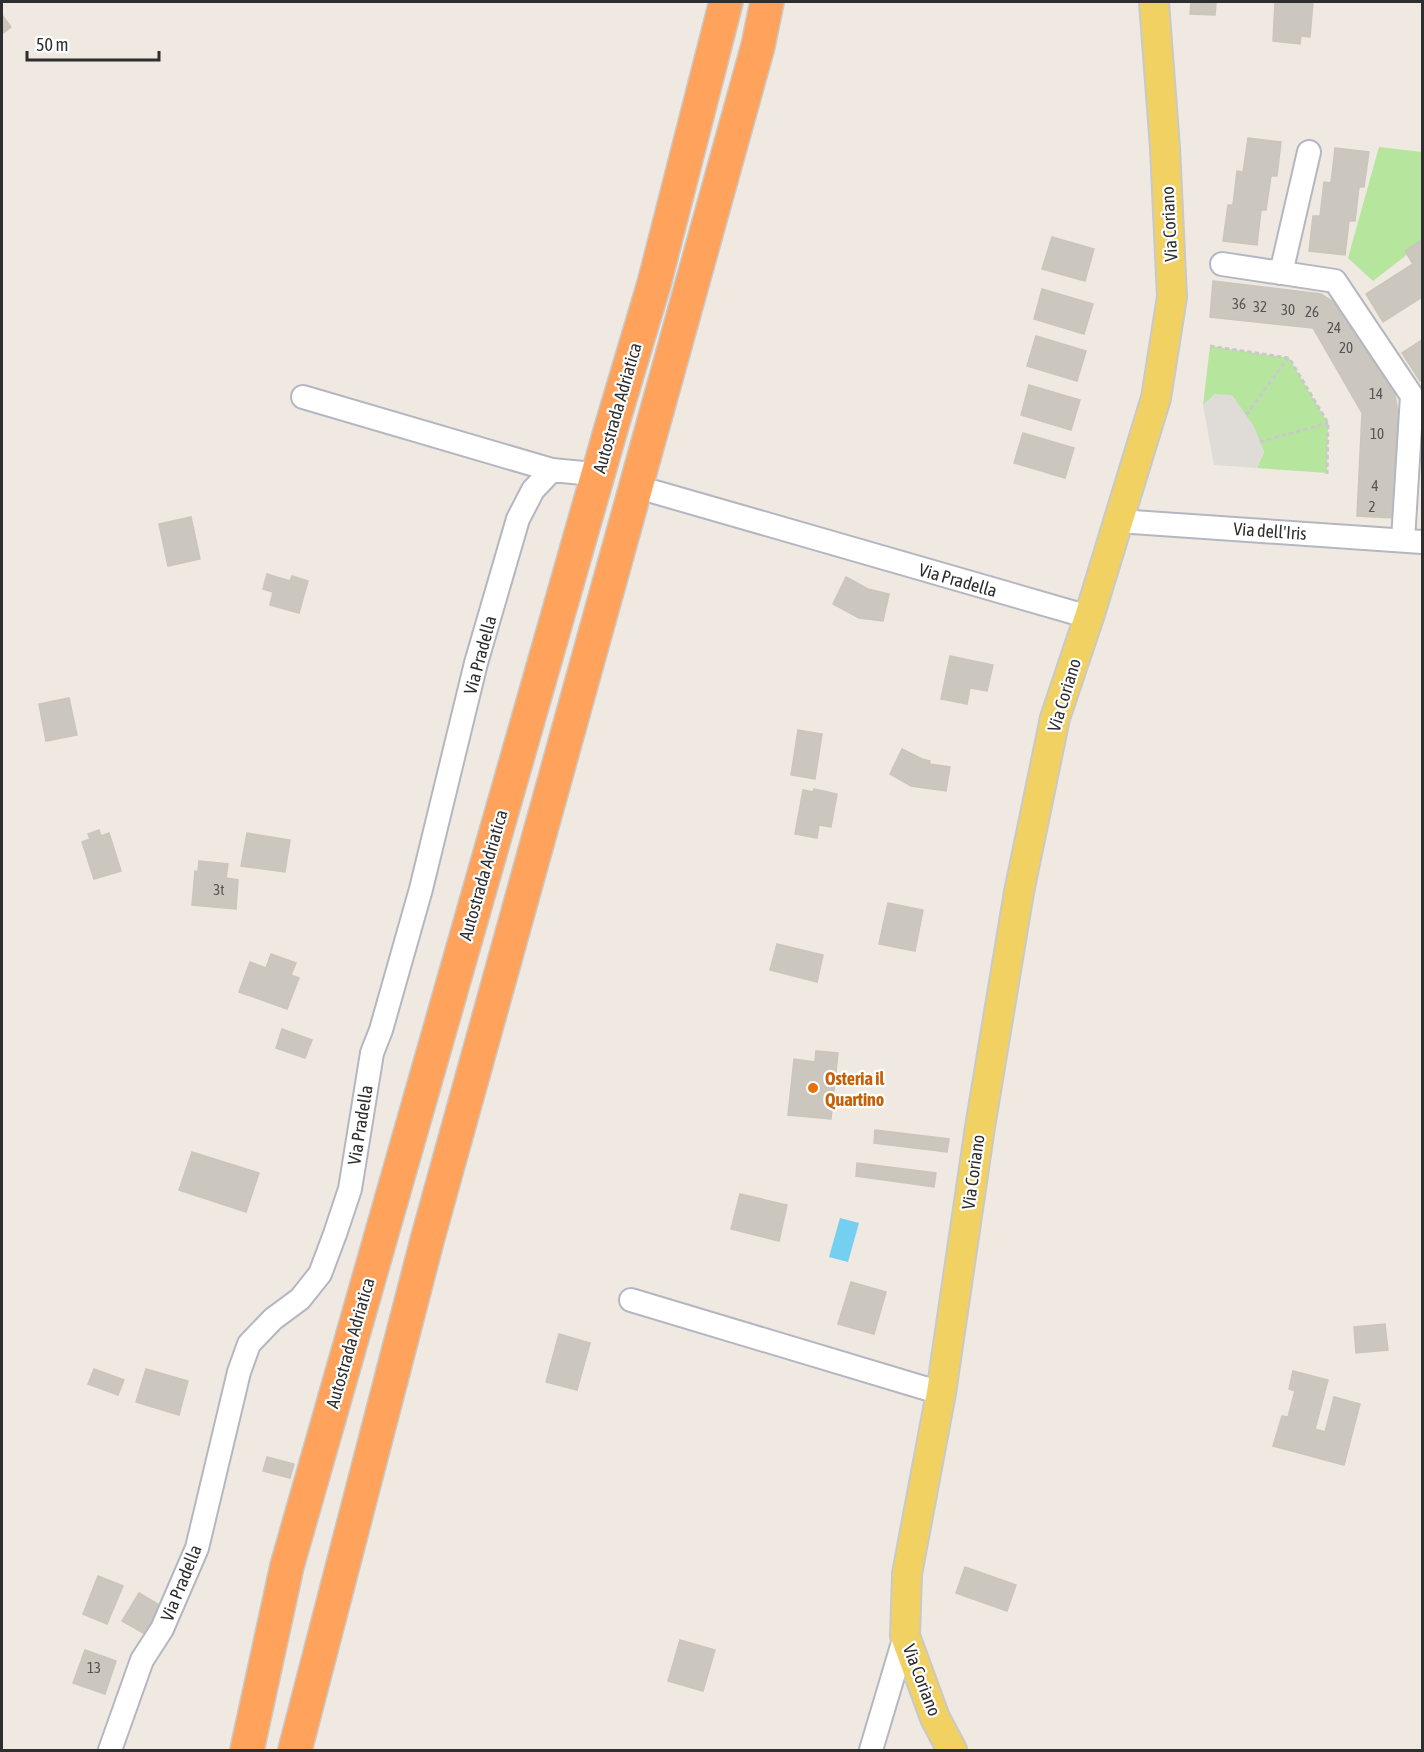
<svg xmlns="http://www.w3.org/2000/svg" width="1424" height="1752" font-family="'Asap Condensed',sans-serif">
	<rect width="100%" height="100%" fill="#efe9e1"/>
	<!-- green -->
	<g fill="#b6e59e">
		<path d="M1379 147 1422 152V243L1373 281 1348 258Z"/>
		<path d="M1210 346 1289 358 1328 423 1327 473 1257 468 1264 452 1253 425 1215 394 1203 405Z"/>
	</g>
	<!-- plaza -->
	<path fill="#dfdcd8" d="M1215 394 1232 395 1253 425 1264 452 1257 468 1214 465 1203 405Z"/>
	<!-- water -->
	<path fill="#75cff0" d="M840 1218 859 1223 848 1262 829 1257Z"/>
	<!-- building -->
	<g fill="#cbc7bf" stroke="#cbc5ba" stroke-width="1.5">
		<path d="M1191 2H1216L1215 15 1190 14Z"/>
		<path d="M1275 2H1313L1310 37 1301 36 1300 44 1273 41Z"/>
		<path d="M2 15 11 27 2 34Z"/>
		<path d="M1248 138 1281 142 1277 176H1271L1266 210H1261L1257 245 1223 241 1228 205H1233L1237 171 1243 172Z"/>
		<path d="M1335 148 1369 152 1364 187H1359L1355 221H1349L1345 255 1309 251 1313 216H1320L1324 182 1331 183Z"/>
		<path d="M1052 237 1094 249 1085 281 1042 269Z"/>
		<path d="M1422 240V297L1383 322 1366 294 1413 264 1405 251Z"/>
		<path d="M1213 281 1321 294 1338 305 1395 395 1398 411 1394 518 1357 516 1362 413 1313 328 1210 317Z"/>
		<path d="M1042 289 1093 304 1084 334 1034 319Z"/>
		<path d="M1036 336 1086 351 1077 381 1027 366Z"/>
		<path d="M1422 340V380L1420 381 1402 353Z"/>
		<path d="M1029 385 1080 400 1071 430 1021 415Z"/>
		<path d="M1023 433 1074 448 1065 478 1014 463Z"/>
		<path d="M191 517 200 559 168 566 159 524Z"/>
		<path d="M267 574 290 581 292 576 308 581 299 613 270 605 273 592 263 589Z"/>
		<path d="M846 577 868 589 889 594 883 621 859 618 833 604Z"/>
		<path d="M950 656 993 665 987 691 970 688 967 704 941 699Z"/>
		<path d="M69 698 77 735 46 741 39 704Z"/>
		<path d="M798 730 822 734 815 779 791 775Z"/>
		<path d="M902 749 922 759 930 761 929 764 950 767 946 791 911 786 890 774Z"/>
		<path d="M814 789 837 794 831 827 819 825 817 838 795 834 803 790 813 792Z"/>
		<path d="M99 830 101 836 109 833 121 871 94 879 82 842 90 839 88 834Z"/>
		<path d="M247 833 290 840 285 872 241 866Z"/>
		<path d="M199 861 228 864 226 878 238 880 236 909 192 905 195 871 198 872Z"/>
		<path d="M888 903 923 910 915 951 879 944Z"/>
		<path d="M777 944 823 955 817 982 770 970Z"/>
		<path d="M271 954 296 963 291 975 299 978 287 1009 239 992 250 962 266 968Z"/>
		<path d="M282 1029 312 1040 305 1058 276 1048Z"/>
		<path d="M816 1051 838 1053 831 1119 788 1115 794 1059 815 1062Z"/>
		<path d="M875 1130 949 1139 947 1152 874 1143Z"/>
		<path d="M192 1152 259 1173 246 1212 179 1190Z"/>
		<path d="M857 1163 936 1173 934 1187 856 1176Z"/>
		<path d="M740 1194 787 1205 779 1241 731 1229Z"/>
		<path d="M851 1282 886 1292 874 1334 838 1324Z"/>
		<path d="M1385 1324 1388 1350 1356 1353 1354 1327Z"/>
		<path d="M559 1334 590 1343 577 1390 546 1382Z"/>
		<path d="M94 1369 124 1380 118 1395 88 1384Z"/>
		<path d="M146 1369 188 1381 179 1415 136 1402Z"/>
		<path d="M1293 1371 1328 1380 1315 1429 1325 1432 1334 1397 1360 1404 1344 1465 1273 1446 1282 1416 1288 1417 1295 1391 1289 1389Z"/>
		<path d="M267 1457 294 1464 290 1478 263 1471Z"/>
		<path d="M965 1567 1016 1585 1007 1611 956 1593Z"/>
		<path d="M98 1576 123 1586 107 1624 83 1614Z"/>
		<path d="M139 1593 161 1606 145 1634 122 1621Z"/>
		<path d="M680 1640 715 1650 703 1691 668 1681Z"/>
		<path d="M85 1650 116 1661 105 1694 73 1683Z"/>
	</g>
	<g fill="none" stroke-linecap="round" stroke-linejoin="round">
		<!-- minor casing -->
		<g stroke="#b4b7c1" stroke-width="26">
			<g id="minor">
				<path d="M1222 264 1335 281 1412 396 1403 540"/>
				<path d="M1281 273 1309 152"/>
				<path d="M303 397 552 470"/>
				<path d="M655 492 1089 617"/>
				<path d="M1118 521 1422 542"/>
				<path d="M631 1300 941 1393"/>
				<path d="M110 1750 142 1660 162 1629 197 1548 239 1372 249 1344 273 1319 300 1299 320 1274 335 1234 350 1189 372 1053 381 1030 421 889 476 663 518 519 533 490 552 470 583 473"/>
				<path d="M871 1750 905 1636"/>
			</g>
		</g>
		<!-- major casing -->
		<g stroke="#c9c9c9" stroke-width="32">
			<path id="major" d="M952 1750 935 1718 905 1636 907 1574 941 1393 980 1127 1019 892 1055 718 1089 617 1156 398 1172 297 1165 148 1154 2"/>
		</g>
		<!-- highway casing -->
		<g stroke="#c9c9c9" stroke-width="36">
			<g id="highway">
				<path d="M247 1750 287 1566 612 425 654 284 726 2"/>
				<path d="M295 1750 428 1237 758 46 767 2"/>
			</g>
		</g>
		<!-- path -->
		<g stroke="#c9c9c9" stroke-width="3" stroke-dasharray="4.5 3" stroke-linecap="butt">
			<path d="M1210 346 1289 358 1328 423 1327 474"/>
			<path d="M1246 415 1288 358"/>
			<path d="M1260 442 1328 423"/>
		</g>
		<!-- minor -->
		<use href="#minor" stroke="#fff" stroke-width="22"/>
		<!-- major -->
		<use href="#major" stroke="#f2d163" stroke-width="28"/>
		<!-- highway -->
		<use href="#highway" stroke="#ffa35c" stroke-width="33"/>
	</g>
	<!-- markers -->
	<circle fill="#e8710a" stroke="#fff" stroke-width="2" cx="813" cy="1088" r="6"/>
	<g text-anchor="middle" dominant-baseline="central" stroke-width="4.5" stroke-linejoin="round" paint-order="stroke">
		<!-- number labels -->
		<g font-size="15" fill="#555452">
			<text x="1239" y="303">36</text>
			<text x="1260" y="306">32</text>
			<text x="1288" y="309">30</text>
			<text x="1312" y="311">26</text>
			<text x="1334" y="327">24</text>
			<text x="1346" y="347">20</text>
			<text x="1376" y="393">14</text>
			<text x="1377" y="433">10</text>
			<text x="1375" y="485">4</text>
			<text x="1372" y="506">2</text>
			<text x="219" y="889">3t</text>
			<text x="94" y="1667">13</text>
		</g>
		<!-- street labels -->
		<g font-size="18" fill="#2e2e2e" stroke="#fff">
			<text transform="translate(1169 224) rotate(-93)">Via Coriano</text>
			<text transform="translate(617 408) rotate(-74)">Autostrada Adriatica</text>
			<text transform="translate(1270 531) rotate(4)">Via dell'Iris</text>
			<text transform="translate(958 580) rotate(16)">Via Pradella</text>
			<text transform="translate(480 655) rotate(-75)">Via Pradella</text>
			<text transform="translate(1064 695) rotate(-73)">Via Coriano</text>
			<text transform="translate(483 875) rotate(-74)">Autostrada Adriatica</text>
			<text transform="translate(360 1125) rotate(-81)">Via Pradella</text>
			<text transform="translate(973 1172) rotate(-82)">Via Coriano</text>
			<text transform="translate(350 1343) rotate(-74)">Autostrada Adriatica</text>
			<text transform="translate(181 1583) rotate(-68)">Via Pradella</text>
			<text transform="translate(922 1680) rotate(69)">Via Coriano</text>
		</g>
		<!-- food labels -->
		<g font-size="18" font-weight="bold" fill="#c56008" stroke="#fff" text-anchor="start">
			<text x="825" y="1078">Osteria il<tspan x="825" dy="21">Quartino</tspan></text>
		</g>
	</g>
	<!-- border -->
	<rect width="1424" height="1752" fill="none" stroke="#2e2e2e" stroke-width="6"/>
	<!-- scale -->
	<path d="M27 51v9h132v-9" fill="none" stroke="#2e2e2e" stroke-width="3"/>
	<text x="36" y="51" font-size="18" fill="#2e2e2e" stroke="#ffffff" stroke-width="4.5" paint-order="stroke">50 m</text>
</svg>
